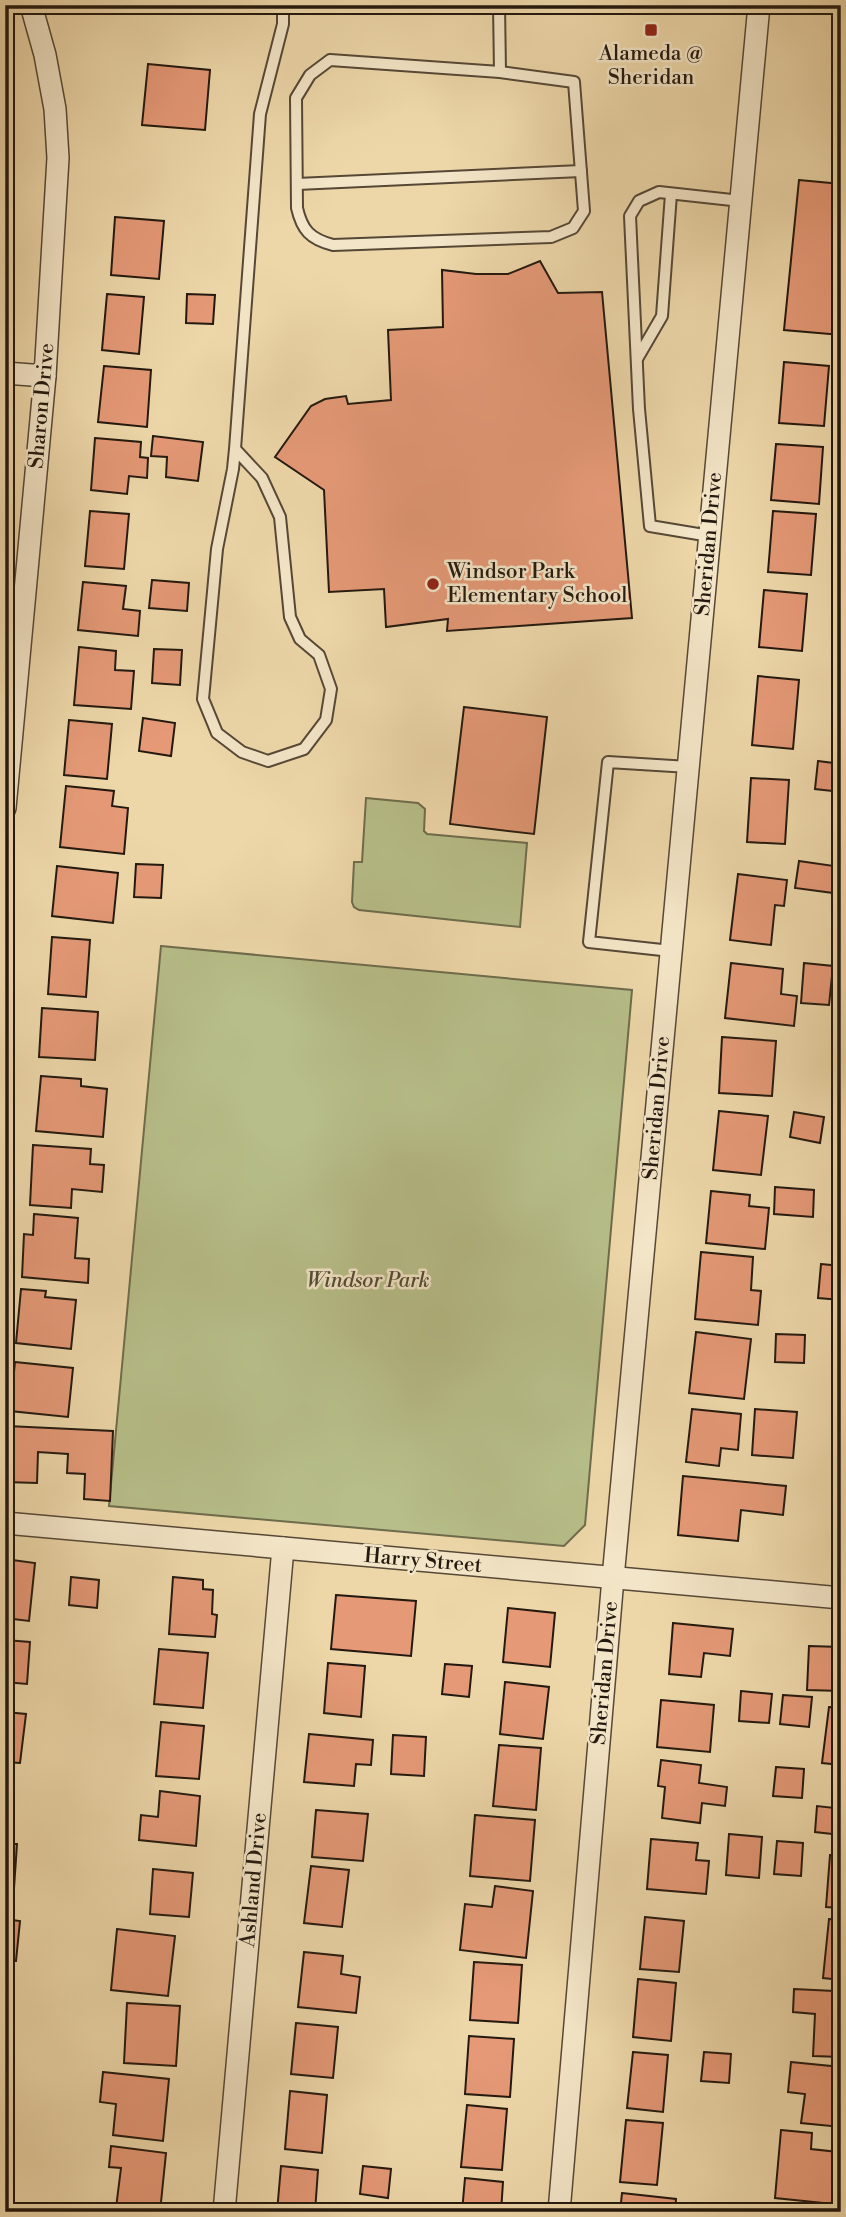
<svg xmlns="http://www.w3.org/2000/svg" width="846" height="2217" font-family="'Libre Bodoni',serif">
	<rect width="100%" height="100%" fill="#edd7a9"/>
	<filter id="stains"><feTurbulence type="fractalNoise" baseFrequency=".00286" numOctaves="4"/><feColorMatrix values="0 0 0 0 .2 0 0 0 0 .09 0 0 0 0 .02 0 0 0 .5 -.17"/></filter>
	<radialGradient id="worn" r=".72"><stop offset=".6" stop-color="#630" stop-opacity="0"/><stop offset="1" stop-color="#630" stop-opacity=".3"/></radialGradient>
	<!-- green -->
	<g fill="#b7be89" stroke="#6e6c4c" stroke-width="2">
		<path d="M366 798 418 803 425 809 424 831 427 834 527 843 520 927 359 910 354 907 352 902 354 862H362Z"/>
		<path d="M161 946 632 990 585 1525 564 1546 109 1506Z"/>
	</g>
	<!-- building -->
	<g fill="#e59977" stroke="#24190f" stroke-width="2">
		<path d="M148 64 210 70 205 130 142 125Z"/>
		<path d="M799 180 841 184V335L784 330Z"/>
		<path d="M115 217 164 221 159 279 111 275Z"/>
		<path d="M540 261 558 293 602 292 632 618 447 631 448 619 386 627 384 589 329 592 324 490 275 457 311 406 325 399 346 396 348 404 391 400 388 330 443 327 442 270 476 274H508Z"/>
		<path d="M107 294 144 297 139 354 102 350Z"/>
		<path d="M187 294 215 295 213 324 186 323Z"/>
		<path d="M784 362 829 366 824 426 779 423Z"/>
		<path d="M104 366 151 370 147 427 98 422Z"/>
		<path d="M153 436 203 442 198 481 166 477 167 457 151 456Z"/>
		<path d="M95 438 141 442 140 457 148 458 147 478 129 476 127 494 91 490Z"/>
		<path d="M776 444 823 447 819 504 771 500Z"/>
		<path d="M90 511 129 514 124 569 85 566Z"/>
		<path d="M773 511 816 514 811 575 768 572Z"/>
		<path d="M152 580 189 583 187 611 149 608Z"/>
		<path d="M83 582 126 586 123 609 140 611 138 636 78 630Z"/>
		<path d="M764 590 807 594 802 651 759 647Z"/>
		<path d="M79 647 116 651 115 670 134 671 131 709 74 705Z"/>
		<path d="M154 649 182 650 180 685 152 683Z"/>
		<path d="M758 676 799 680 793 749 752 745Z"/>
		<path d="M464 707 547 717 534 834 450 824Z"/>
		<path d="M143 718 175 723 171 756 139 751Z"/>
		<path d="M69 720 112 724 107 779 64 775Z"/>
		<path d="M818 761 841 764V792L815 789Z"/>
		<path d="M751 778 789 780 785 844 747 842Z"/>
		<path d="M66 786 114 791 112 806 128 808 124 854 60 847Z"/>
		<path d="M799 861 841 867V894L795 888Z"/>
		<path d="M136 864 163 865 161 898 134 897Z"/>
		<path d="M57 866 118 873 113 923 52 916Z"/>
		<path d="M738 874 787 880 784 906 775 905 771 945 730 940Z"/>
		<path d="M52 937 90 940 86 997 48 994Z"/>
		<path d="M731 963 783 969 781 994 797 996 794 1026 725 1018Z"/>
		<path d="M804 963 833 966 829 1005 801 1003Z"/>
		<path d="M42 1008 98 1012 95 1060 39 1057Z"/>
		<path d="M722 1037 776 1041 772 1096 719 1093Z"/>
		<path d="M41 1076 81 1079V1086L107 1089 103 1137 36 1131Z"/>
		<path d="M719 1111 768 1116 761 1175 713 1170Z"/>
		<path d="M794 1112 824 1117 820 1143 790 1137Z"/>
		<path d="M33 1145 91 1149 90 1164 104 1165 102 1192 72 1189 71 1208 30 1205Z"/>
		<path d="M775 1187 814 1190 813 1217 774 1214Z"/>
		<path d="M711 1191 750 1195 749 1206 769 1208 765 1249 706 1243Z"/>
		<path d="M34 1214 78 1218 75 1258 89 1259 88 1283 22 1277 24 1234 33 1235Z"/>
		<path d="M701 1252 753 1257 751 1290 761 1291 758 1325 695 1319Z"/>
		<path d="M821 1264 841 1266V1300L818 1298Z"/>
		<path d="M21 1289 46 1291 45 1297 76 1300 71 1349 16 1343Z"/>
		<path d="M696 1332 751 1339 744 1399 689 1393Z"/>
		<path d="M776 1334 805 1335 804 1363 775 1362Z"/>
		<path d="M15 1362 73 1368 68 1417 10 1411Z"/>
		<path d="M692 1409 741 1414 738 1450 721 1448 719 1466 686 1462Z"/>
		<path d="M755 1409 797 1412 793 1458 752 1455Z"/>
		<path d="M7 1426 113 1431 110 1501 84 1499 85 1474 67 1473 68 1454 38 1452 37 1483 5 1482Z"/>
		<path d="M683 1476 786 1486 783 1515 741 1510 738 1541 678 1535Z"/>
		<path d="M5 1559 35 1563 29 1621 5 1618Z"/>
		<path d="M71 1577 99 1580 97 1608 69 1605Z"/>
		<path d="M173 1577 203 1580V1589L213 1590 212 1614 217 1615 215 1637 169 1634Z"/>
		<path d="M336 1595 416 1601 411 1656 331 1649Z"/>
		<path d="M508 1608 555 1613 550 1667 503 1662Z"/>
		<path d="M673 1623 733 1629 730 1656 704 1653 701 1677 669 1674Z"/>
		<path d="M5 1640 30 1642 27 1684 5 1682Z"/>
		<path d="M809 1646 841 1647V1691L807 1690Z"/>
		<path d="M159 1649 208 1653 203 1708 154 1704Z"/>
		<path d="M328 1663 365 1666 361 1717 324 1713Z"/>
		<path d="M445 1664 472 1666 469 1697 442 1694Z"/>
		<path d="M505 1682 549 1687 543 1739 500 1734Z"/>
		<path d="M741 1691 772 1694 769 1723 739 1721Z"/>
		<path d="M783 1695 812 1697 809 1727 780 1724Z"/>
		<path d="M661 1700 714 1705 710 1752 657 1747Z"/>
		<path d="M829 1707 841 1708V1765L822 1763Z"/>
		<path d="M5 1712 26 1714 20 1763 5 1762Z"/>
		<path d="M161 1722 204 1726 199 1779 156 1776Z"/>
		<path d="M309 1734 373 1740 371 1765 356 1764 354 1786 304 1782Z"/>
		<path d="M393 1735 426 1737 424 1776 391 1774Z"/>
		<path d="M499 1745 541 1748 536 1810 493 1806Z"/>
		<path d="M661 1760 701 1765 699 1783 727 1787 725 1806 702 1803 700 1823 662 1818 665 1787 658 1786Z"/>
		<path d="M776 1767 804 1769 802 1798 773 1796Z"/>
		<path d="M5 1778 13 1779 8 1827H5Z"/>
		<path d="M837 1784H841V1835L815 1832 817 1806 834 1808Z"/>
		<path d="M160 1791 200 1796 196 1846 139 1840 141 1815 158 1817Z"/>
		<path d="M316 1810 368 1814 363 1861 312 1857Z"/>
		<path d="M475 1815 535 1820 530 1881 470 1876Z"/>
		<path d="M729 1834 762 1837 759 1878 726 1875Z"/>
		<path d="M651 1839 698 1843 696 1860 709 1861 706 1894 647 1889Z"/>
		<path d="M777 1841 803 1843 801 1876 774 1874Z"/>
		<path d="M5 1844H17L13 1903 5 1902Z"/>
		<path d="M830 1855 841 1856V1908L826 1907Z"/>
		<path d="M311 1866 349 1870 342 1927 304 1923Z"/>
		<path d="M153 1869 193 1873 189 1917 150 1914Z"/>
		<path d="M495 1886 533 1891 526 1958 460 1950 465 1904 492 1907Z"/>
		<path d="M645 1917 684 1921 679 1972 640 1969Z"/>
		<path d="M5 1919 20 1921 16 1961 5 1960Z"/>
		<path d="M829 1919 841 1920V1980L823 1978Z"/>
		<path d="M117 1929 175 1936 168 1996 111 1990Z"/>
		<path d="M304 1952 343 1956 341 1974 360 1977 356 2013 298 2007Z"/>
		<path d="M474 1962 522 1965 518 2023 470 2020Z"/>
		<path d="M638 1979 676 1983 671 2041 633 2037Z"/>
		<path d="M794 1989 834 1991 833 2004 841 2005V2057L813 2056 815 2014 793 2012Z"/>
		<path d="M127 2003 180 2006 176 2066 124 2063Z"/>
		<path d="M5 2008 12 2009 11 2025 5 2024Z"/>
		<path d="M296 2023 338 2027 333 2078 291 2074Z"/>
		<path d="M469 2036 514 2039 510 2097 465 2094Z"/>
		<path d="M633 2052 668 2055 663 2112 627 2108Z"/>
		<path d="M704 2052 731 2054 729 2083 701 2081Z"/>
		<path d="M791 2062 841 2067V2127L801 2123 805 2094 788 2092Z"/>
		<path d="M103 2072 169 2079 163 2141 113 2135 116 2104 100 2102Z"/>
		<path d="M290 2091 327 2095 322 2153 285 2149Z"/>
		<path d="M467 2105 507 2109 502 2170 461 2167Z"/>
		<path d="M626 2120 663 2123 657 2185 620 2182Z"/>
		<path d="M781 2130 812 2133 811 2149 838 2152 833 2204 775 2198Z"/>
		<path d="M111 2146 166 2153 160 2212 116 2208 121 2168 109 2167Z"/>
		<path d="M281 2166 318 2170 315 2212H277Z"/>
		<path d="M363 2166 391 2169 388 2198 360 2194Z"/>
		<path d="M465 2178 503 2182 501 2212H462Z"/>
		<path d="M622 2193 676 2199 675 2212H620Z"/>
		<path d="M760 2204 841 2211V2212H759Z"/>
	</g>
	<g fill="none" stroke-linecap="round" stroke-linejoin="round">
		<!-- service casing -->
		<g stroke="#564836" stroke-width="14">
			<g id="service">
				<path d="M499 5 500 72"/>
				<path d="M330 60 500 72 574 82 584 211 573 228 551 237 333 245C310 239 302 230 297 208L296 98 310 75Z"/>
				<path d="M297 184 581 171"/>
				<path d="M637 359 662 316 671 194"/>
				<path d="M235 449 262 478 280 517 290 617 300 639 319 655 331 689 326 720 304 749 268 761 242 752 217 733 203 699 217 549 233 469 235 449 260 114 283 24V5"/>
				<path d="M710 536 650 526 639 409 630 216 639 201 659 192 741 201"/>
				<path d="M671 951 589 942 608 762 689 767"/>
			</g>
		</g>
		<!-- minor casing -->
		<g stroke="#564836" stroke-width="24">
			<g id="minor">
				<path d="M5 373 45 376"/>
				<path d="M5 808 45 376 58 158 55 109 45 55 31 5"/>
				<path d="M5 1523 841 1598"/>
				<path d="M224 2212 283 1548"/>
				<path d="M559 2212 613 1578 759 5"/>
			</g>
		</g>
		<!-- service -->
		<use href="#service" stroke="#f3e5c7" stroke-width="10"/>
		<!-- minor -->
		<use href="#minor" stroke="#f3e5c7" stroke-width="21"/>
	</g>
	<!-- markers -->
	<g fill="#8f2418" stroke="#f3e5c7" stroke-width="2.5">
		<rect x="644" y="23" width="14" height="14" rx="3.5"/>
		<circle cx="433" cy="584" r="7"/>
	</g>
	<g text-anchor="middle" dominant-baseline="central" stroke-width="5" stroke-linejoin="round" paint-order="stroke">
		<!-- poi labels -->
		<g font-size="21" fill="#24190f" stroke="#f3e5c7">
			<text x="651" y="54">Alameda @<tspan x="651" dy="24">Sheridan</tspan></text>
			<text x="447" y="572" text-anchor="start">Windsor Park<tspan x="447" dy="24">Elementary School</tspan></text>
		</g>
		<!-- street labels -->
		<g font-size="21" fill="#24190f" stroke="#f3e5c7">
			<text transform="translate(42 406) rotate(-85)">Sharon Drive</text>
			<text transform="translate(709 544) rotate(-85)">Sheridan Drive</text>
			<text transform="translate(657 1108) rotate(-85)">Sheridan Drive</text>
			<text transform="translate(423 1561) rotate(5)">Harry Street</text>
			<text transform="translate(605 1673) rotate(-85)">Sheridan Drive</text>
			<text transform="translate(254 1880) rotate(-85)">Ashland Drive</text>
		</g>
		<!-- park labels -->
		<g font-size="21" font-style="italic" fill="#504b34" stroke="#f3e5c7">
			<text x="368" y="1281">Windsor Park</text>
		</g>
	</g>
	<!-- margin -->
	<rect width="846" height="2217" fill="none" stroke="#edd7a9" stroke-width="28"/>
	<rect x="7" y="7" width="832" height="2203" fill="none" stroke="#24190f" stroke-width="3.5"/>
	<rect x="14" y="14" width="818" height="2189" fill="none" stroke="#24190f" stroke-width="2"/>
	<rect width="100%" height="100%" filter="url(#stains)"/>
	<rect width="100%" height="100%" fill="url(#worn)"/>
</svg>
